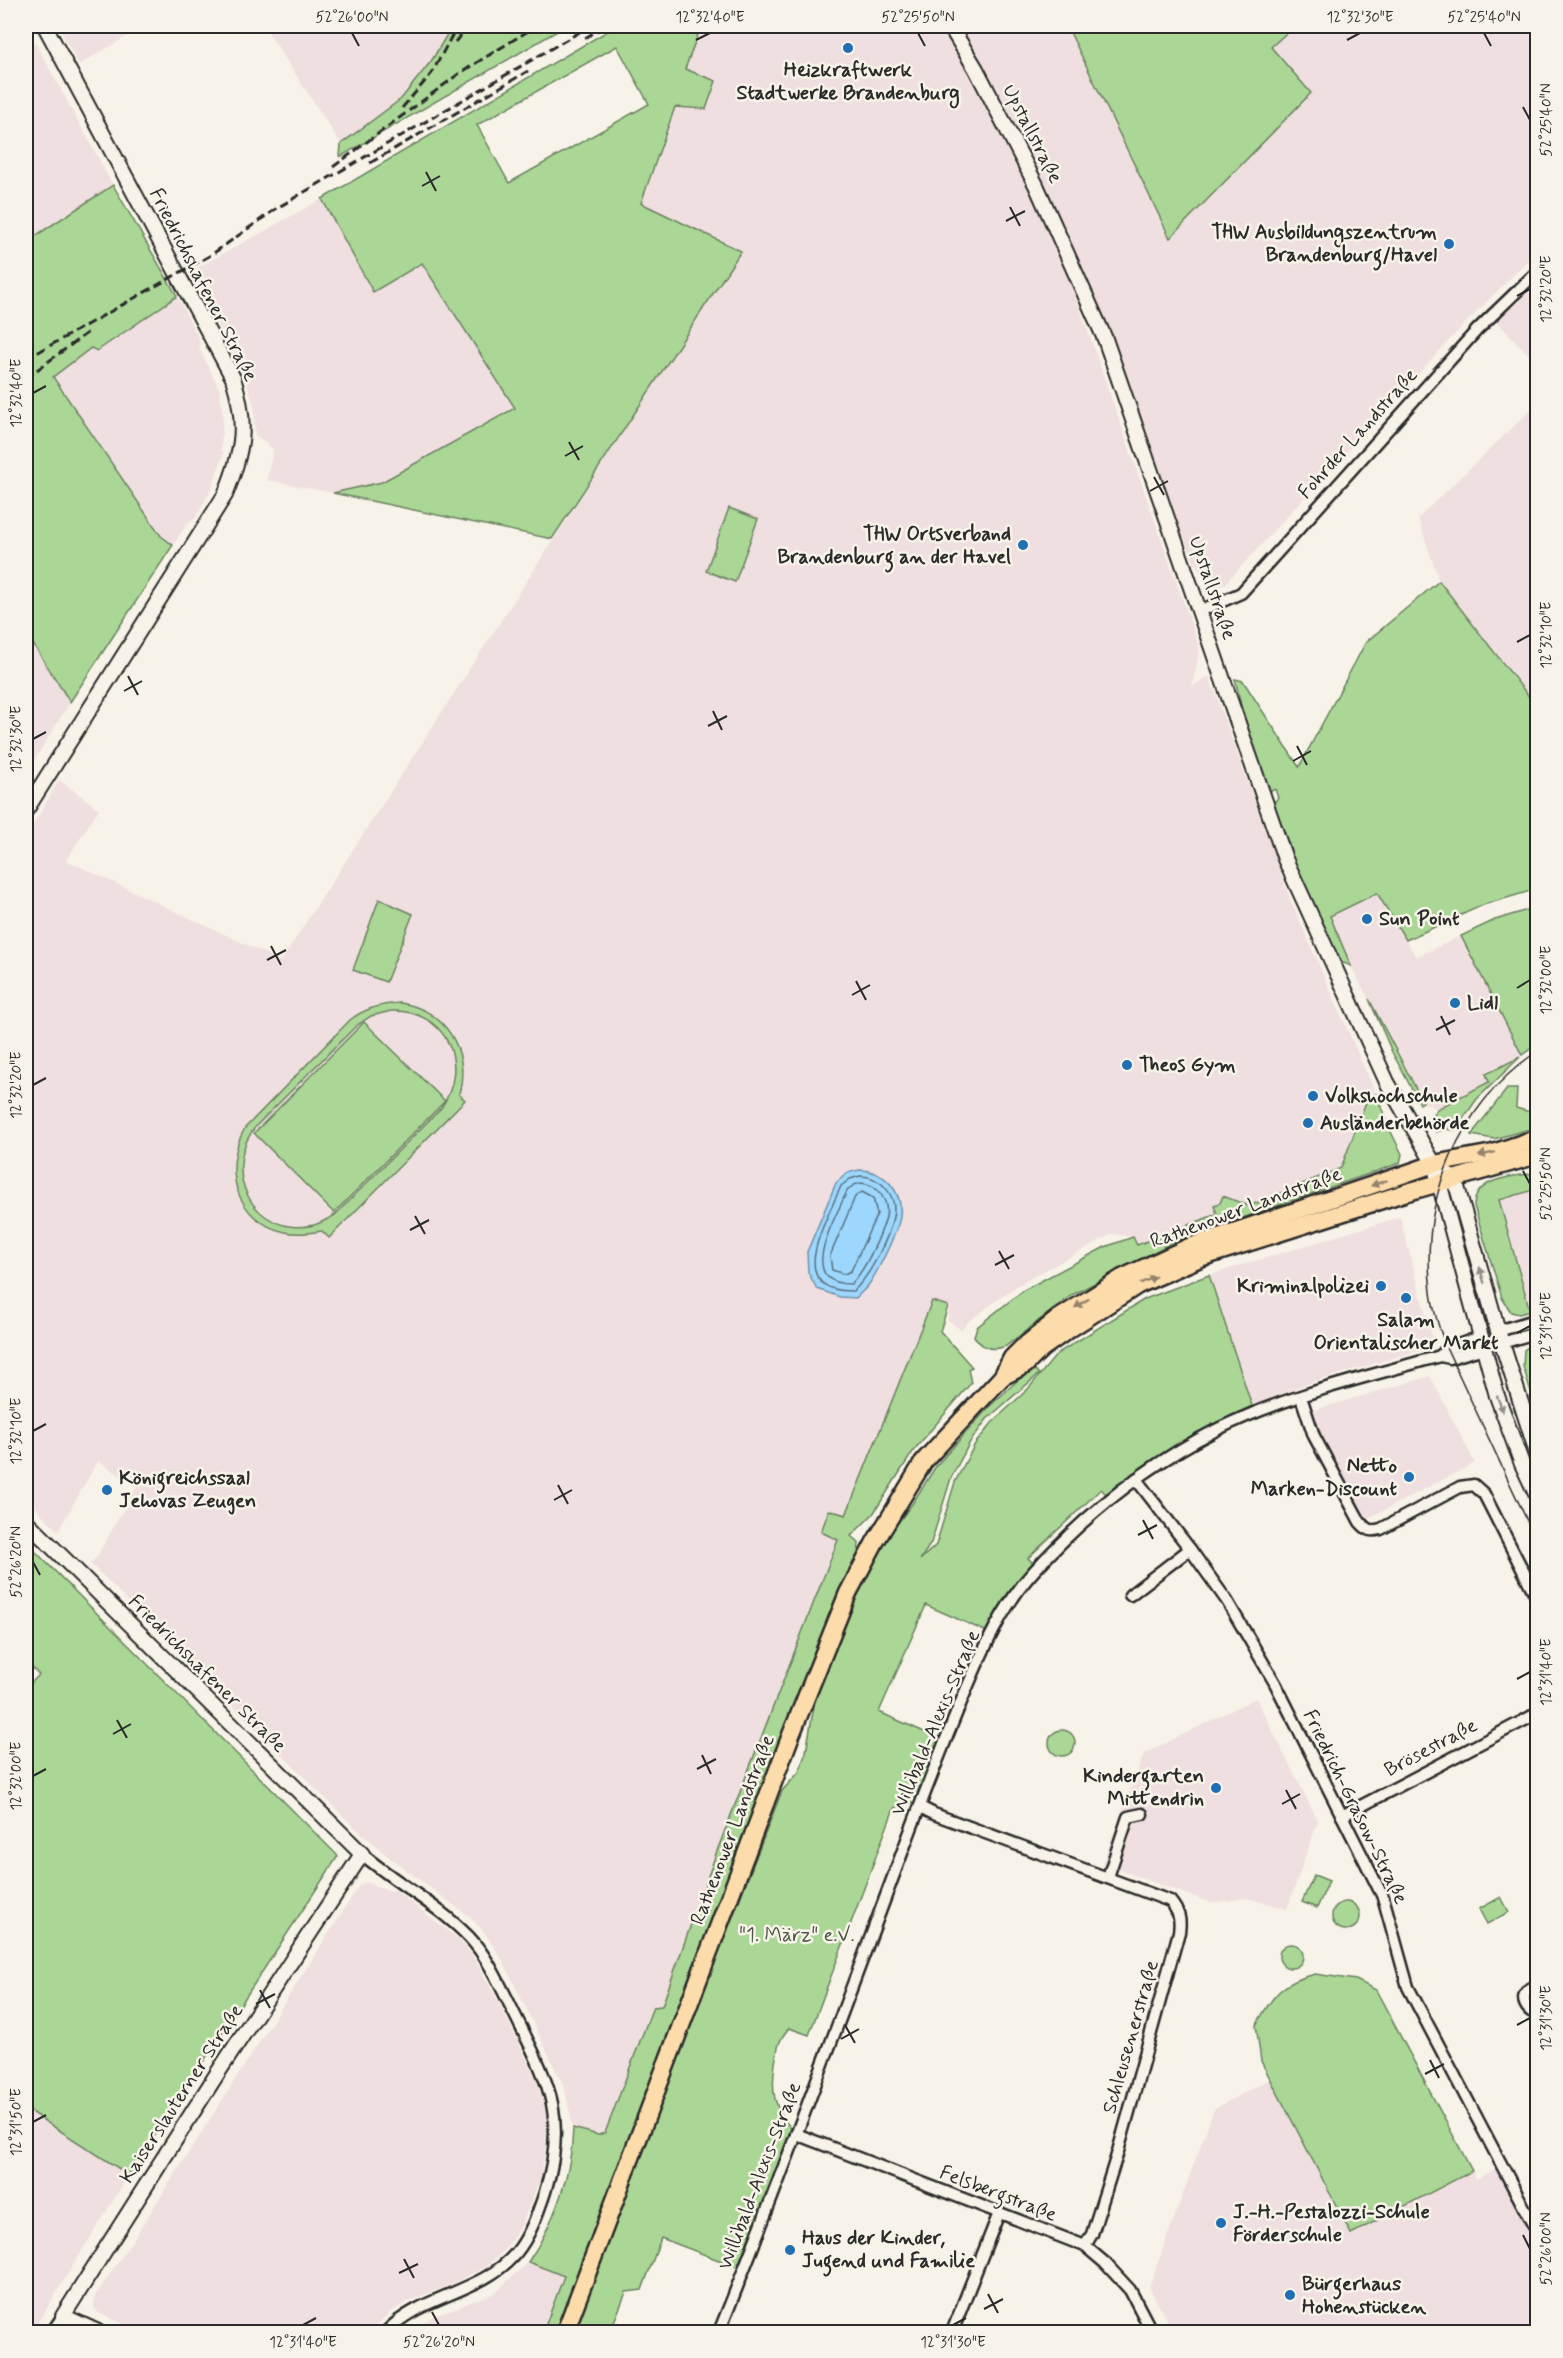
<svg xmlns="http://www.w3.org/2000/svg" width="1563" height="2358" font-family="Mynerve,sans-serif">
	<rect width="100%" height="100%" fill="#f7f3e8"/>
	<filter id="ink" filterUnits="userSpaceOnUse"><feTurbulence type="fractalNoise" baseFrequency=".0167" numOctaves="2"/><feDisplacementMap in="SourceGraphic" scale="12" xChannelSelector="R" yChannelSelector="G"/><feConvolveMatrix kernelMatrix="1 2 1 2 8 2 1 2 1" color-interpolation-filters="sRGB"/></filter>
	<g filter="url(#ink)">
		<!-- built -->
		<g fill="#f0dfe0">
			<path d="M26 26 113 185 26 242Z"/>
			<path d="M58 26H144L79 65Z"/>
			<path d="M264 26H452L432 60 402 98 341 144Z"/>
			<path d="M701 26H1067L1170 238 1311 92 1271 47 1294 26H1532L1538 45 1537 251 1455 334 1224 585 1211 587 1194 562 1082 288 1074 292 1200 649 1192 687 1209 676 1290 899 1376 1094 1368 1097 1341 1168 1249 1206 1217 1214 1137 1245 1133 1237 1112 1234 1018 1285 969 1321 961 1330 948 1320 949 1306 932 1301 846 1516 829 1511 821 1532 838 1540 717 1851 662 2006 653 2007 605 2133 598 2135 573 2128 567 2098 561 2080 503 1961 484 1932 471 1918 390 1858 349 1822 90 1563 96 1558 137 1486 98 1461 58 1531 26 1498V837L59 780 99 809 66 860 281 961 740 251 641 204 675 107 706 109 716 82 685 70Z"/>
			<path d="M322 199 373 292 422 263 515 409 382 482 333 493 267 480 273 449 255 435 254 405 242 369 190 272Z"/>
			<path d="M1537 279V363L1497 322Z"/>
			<path d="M177 296 199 339 200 350 220 390 223 416 221 450 224 452 211 490 195 519 187 524 173 545 161 536 53 377 91 348 97 351Z"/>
			<path d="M1537 404V707L1439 581 1418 518Z"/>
			<path d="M26 633 70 702 26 774Z"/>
			<path d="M1377 893 1416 957 1461 936 1522 1055 1486 1074 1489 1082 1437 1109 1423 1102 1351 966 1330 916Z"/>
			<path d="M1537 1189V1309L1530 1311 1499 1200Z"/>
			<path d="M1400 1217 1434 1346 1303 1385 1252 1406 1209 1275Z"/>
			<path d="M1430 1376 1475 1463 1365 1520 1322 1440 1311 1411Z"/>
			<path d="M1256 1698 1318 1821 1287 1909 1246 1898 1211 1903 1102 1864 1144 1754Z"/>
			<path d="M366 1882 386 1890 396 1891 459 1939 473 1956 496 1997 536 2079 546 2112 547 2140 540 2179 521 2226 505 2249 488 2265 455 2283 411 2300 392 2311 370 2332H141L97 2312 94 2306 95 2296 138 2232 359 1886Z"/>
			<path d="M1315 1974 1356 1980 1376 1990 1476 2179 1504 2165 1537 2229V2332H1173L1149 2287 1214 2109 1270 2079 1261 2061 1256 2025 1275 1994 1298 1978Z"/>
			<path d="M26 2109 129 2175 32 2332H26Z"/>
			<path d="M528 2262 565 2276 543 2332H409L434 2316 495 2293Z"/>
		</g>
		<!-- green -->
		<g fill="#aad796" stroke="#6a8160" stroke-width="1.5" fill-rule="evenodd">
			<path d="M452 26H566L340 157 341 144 401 99 432 60Z"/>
			<path d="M616 26H701L685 69 716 81 706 109 675 107 641 203 741 251 552 539 333 493 382 482 515 408 422 263 373 292 322 199ZM617 46 649 104 509 183 477 125Z"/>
			<path d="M1067 26H1294L1271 47 1311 93 1170 238Z"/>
			<path d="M113 185 177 296 97 351 91 348 53 377 161 536 173 545 70 702 26 633V242Z"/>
			<path d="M729 508 758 519 735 582 706 571Z"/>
			<path d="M1439 581 1537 707V889L1483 905 1406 940 1377 893 1330 916 1351 966 1341 962 1336 955C1315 905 1291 856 1271 805L1278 798 1275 789 1267 793 1247 732 1235 679 1243 681 1299 767 1366 642Z"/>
			<path d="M379 899 413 914 386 982 353 970Z"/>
			<path d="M1537 907V1044L1522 1055 1461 936 1495 920Z"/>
			<path d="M1369 999 1423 1102 1420 1104 1392 1052Z"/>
			<path d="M400 1003C445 1009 471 1051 459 1094L465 1100 329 1238 322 1231C310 1233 297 1235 285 1232 235 1221 222 1168 245 1128L350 1020C365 1008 381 1004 400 1003ZM391 1011C446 1009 471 1064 441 1108L335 1215C328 1219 321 1223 314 1225 253 1239 218 1168 258 1124L356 1026 371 1016Z"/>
			<path d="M364 1022 445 1101 334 1213 254 1133Z"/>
			<path d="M1520 1057 1477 1099 1455 1130 1444 1129 1436 1132 1431 1120 1437 1109 1489 1082 1486 1074Z"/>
			<path d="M1507 1089H1517L1516 1108 1537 1114V1127L1494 1139 1471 1135Z"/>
			<path d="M1376 1094 1392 1134 1402 1154 1400 1163 1171 1243 1072 1295 1006 1346C993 1351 982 1349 974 1336L977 1327 1024 1290 1105 1247 1133 1237 1137 1245 1217 1214 1214 1205 1220 1203 1223 1196 1249 1206 1341 1168 1368 1097Z"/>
			<path d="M1537 1173V1189L1499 1200 1530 1311 1519 1314 1511 1312 1502 1298 1474 1206C1475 1177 1515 1176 1537 1173Z"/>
			<path d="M1209 1275 1252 1406C1201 1431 1149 1456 1107 1495L1101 1489 1028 1558 1034 1564 1005 1600 987 1632 926 1605 879 1712 940 1739 916 1801 894 1808 809 2035 789 2028C778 2041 778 2046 775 2063 771 2092 773 2106 792 2130L737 2267 661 2238 642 2290 626 2292 610 2332H570L782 1791 799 1772 806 1752 815 1700 858 1594 886 1539 912 1504 936 1466 990 1406 1032 1367 1039 1374 987 1419 970 1442 951 1478 931 1543 920 1560 936 1545 955 1482 975 1444 992 1423 1028 1389 1058 1353 1145 1299Z"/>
			<path d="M932 1301 948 1306 940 1331 972 1367 968 1369 971 1383 914 1450 873 1514 851 1536 859 1543 858 1556 837 1594 555 2332H543L564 2276 528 2262C554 2224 572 2174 573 2128L598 2135 605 2133 653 2007 662 2006 717 1851 838 1540 821 1532 829 1510 846 1515Z"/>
			<path d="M1537 1341H1538L1537 1411 1523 1366 1524 1350Z"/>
			<path d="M26 1542 338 1856 129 2175 26 2109V1688L39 1675 26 1661Z"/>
			<circle cx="1062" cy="1743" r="13"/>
			<path d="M1314 1875 1329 1881 1317 1908 1302 1902Z"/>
			<path d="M1501 1897 1509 1912 1487 1924 1479 1909Z"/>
			<circle cx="1346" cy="1916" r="14"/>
			<circle cx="1291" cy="1956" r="12"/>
			<path d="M1315 1974 1356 1980 1376 1990 1472 2171 1351 2234 1261 2061 1256 2025C1273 1996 1280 1983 1315 1974Z"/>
		</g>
		<!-- water -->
		<path fill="#9dd7fd" stroke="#6f92a9" stroke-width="1.5" d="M859 1170C884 1170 903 1191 900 1216 899 1229 877 1273 869 1284 866 1289 860 1293 856 1298L840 1297 817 1289 808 1272 807 1252 836 1183 847 1173Z"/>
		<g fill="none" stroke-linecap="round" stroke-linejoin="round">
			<!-- shore -->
			<g stroke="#59707f" stroke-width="1.5">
				<path d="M860 1176C881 1176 898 1196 893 1217 889 1238 869 1278 853 1291 783 1292 826 1222 841 1186L850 1179Z"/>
				<path d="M861 1183C878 1184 889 1201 886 1217 881 1235 865 1271 851 1284 794 1284 836 1218 847 1191L854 1185Z"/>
				<path d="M862 1192 873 1198 877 1214 851 1271 844 1274 832 1270 830 1256 855 1197Z"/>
			</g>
			<!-- minor casing -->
			<g stroke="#2b2b2b" stroke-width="15">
				<g id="minor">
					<path d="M1200 611 1241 593 1477 330 1538 271"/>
					<path d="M1498 1331 1538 1319"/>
					<path d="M1502 1343 1538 1332"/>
					<path d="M1440 1356 1447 1349 1480 1337"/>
					<path d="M1301 1397 1314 1436 1360 1522C1367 1530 1370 1532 1381 1529L1460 1487 1474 1485 1484 1494 1538 1600"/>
					<path d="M1136 1479 1190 1549 1227 1601 1275 1683 1383 1897 1408 1987 1538 2234"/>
					<path d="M1130 1595 1190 1549"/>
					<path d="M920 1807 934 1814 1170 1901C1179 1912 1181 1919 1179 1932L1117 2155 1092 2234 1085 2246"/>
					<path d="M1342 1816 1538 1713"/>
					<path d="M362 1854C396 1883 438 1905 469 1937 488 1957 501 1987 513 2011 547 2080 569 2114 545 2192 538 2213 530 2236 516 2253 481 2294 422 2294 386 2332"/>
					<path d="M1108 1877 1128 1817 1142 1814"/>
					<path d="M1538 1985C1534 1987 1531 1988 1528 1990 1519 1999 1527 2012 1538 2014"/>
					<path d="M796 2134 1085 2246 1105 2263 1130 2290 1152 2332"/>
					<path d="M52 2332 63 2316"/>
					<path d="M719 2332C783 2174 842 2013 902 1853 922 1800 942 1747 964 1695 982 1652 1002 1606 1034 1571 1086 1514 1149 1464 1218 1429 1287 1395 1367 1377 1440 1356L1450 1358 1484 1348"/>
					<path d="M952 2332 999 2213"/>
				</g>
			</g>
			<!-- tertiary casing -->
			<g stroke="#2b2b2b" stroke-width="18">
				<g id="tertiary">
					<path d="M950 26 976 69 1036 185 1105 339 1285 859 1387 1082 1434 1164 1497 1396 1522 1464 1538 1498"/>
					<path d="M26 810 225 495C243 451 248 425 233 378L45 26"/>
					<path d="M1445 1173 1455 1180 1498 1331 1538 1456"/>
					<path d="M26 1521 362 1854 217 2074 63 2316 98 2332"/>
				</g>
			</g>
			<!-- primary casing -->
			<g stroke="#2b2b2b" stroke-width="21">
				<g id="primary">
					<path d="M1002 1377 1025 1365 1041 1349 1068 1330 1138 1285 1200 1258 1404 1193 1538 1155"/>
					<path d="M565 2332 791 1735 848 1593 875 1542 924 1461 1002 1377 1012 1358 1023 1347 1059 1318 1122 1278 1189 1247 1405 1174 1434 1164 1493 1153 1538 1138"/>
				</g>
			</g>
			<!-- minor -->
			<use href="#minor" stroke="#f7f3e8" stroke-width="10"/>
			<!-- tertiary -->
			<use href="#tertiary" stroke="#f7f3e8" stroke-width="14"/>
			<!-- primary -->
			<use href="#primary" stroke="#fddcac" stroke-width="16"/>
			<!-- tram -->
			<path stroke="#2b2b2b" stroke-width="1.5" d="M1538 1051C1459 1104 1420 1199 1431 1292 1433 1311 1440 1331 1447 1349L1538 1544"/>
			<!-- rail -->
			<g stroke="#2b2b2b" stroke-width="3" stroke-dasharray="9 4.5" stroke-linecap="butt">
				<path d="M585 38 605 26"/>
				<path d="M455 42 468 26"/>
				<path d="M402 108 432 73 457 26"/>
				<path d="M370 163 528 71"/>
				<path d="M333 167 460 73 533 28"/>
				<path d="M26 359 211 255 277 208 590 26"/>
				<path d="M26 378 91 330"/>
			</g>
		</g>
		<!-- one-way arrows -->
		<defs><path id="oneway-solid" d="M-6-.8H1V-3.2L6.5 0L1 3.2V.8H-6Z" transform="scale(1.5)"/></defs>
		<g fill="#94846c">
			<use href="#oneway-solid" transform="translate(1487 1154) rotate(168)"/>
			<use href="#oneway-solid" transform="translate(1379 1183) rotate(161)"/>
			<use href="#oneway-solid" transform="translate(1148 1280) rotate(-24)"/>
			<use href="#oneway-solid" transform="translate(1082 1303) rotate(148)"/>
		</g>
		<g fill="#918f8a">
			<use href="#oneway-solid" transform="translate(1482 1275) rotate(-106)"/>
			<use href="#oneway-solid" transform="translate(1500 1404) rotate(70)"/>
		</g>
	</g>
	<!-- ticks -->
	<path fill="none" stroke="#2b2b2b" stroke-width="2" d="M352 33 359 46M918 33 925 46M1484 33 1491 46M696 40 710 33M1347 40 1360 33M1523 107 1530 120M426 172 436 191M422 186 440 176M1010 207 1020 226M1006 221 1025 211M1517 296 1530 289M33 393 46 386M569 442 579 460M565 456 583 446M1154 477 1164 495M1150 491 1168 481M1517 642 1530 635M128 676 138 695M124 691 142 681M713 711 722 730M708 726 727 716M33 739 46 732M1297 746 1307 765M1293 761 1311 751M271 946 281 965M267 960 286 950M856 981 866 1000M1517 988 1530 980M852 995 870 985M1441 1016 1450 1035M1436 1030 1455 1020M33 1085 46 1078M1523 1171 1530 1184M415 1216 425 1234M410 1230 429 1220M999 1251 1009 1269M995 1265 1014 1255M1517 1333 1530 1326M33 1431 46 1424M558 1485 568 1504M554 1500 572 1490M1143 1520 1153 1539M1138 1535 1157 1525M33 1562 40 1575M1517 1679 1530 1672M117 1720 127 1738M113 1734 131 1724M702 1755 711 1774M697 1769 716 1759M33 1776 46 1769M1286 1790 1296 1809M1282 1804 1300 1794M260 1990 270 2008M256 2004 275 1994M845 2025 855 2043M1517 2025 1530 2018M841 2039 859 2029M1430 2060 1439 2078M1425 2074 1444 2064M33 2122 46 2115M1523 2235 1530 2249M404 2259 414 2278M399 2273 418 2264M988 2294 998 2313M984 2309 1003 2299M432 2312 439 2325M303 2325 316 2318M953 2325 966 2318"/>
	<!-- markers -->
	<g fill="#1f6fb2" stroke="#f7f3e8" stroke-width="2">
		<circle cx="848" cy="48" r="6"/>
		<circle cx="1449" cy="244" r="6"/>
		<circle cx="1023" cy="545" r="6"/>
		<circle cx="1367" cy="919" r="6"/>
		<circle cx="1455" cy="1003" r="6"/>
		<circle cx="1127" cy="1065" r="6"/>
		<circle cx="1313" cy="1096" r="6"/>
		<circle cx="1308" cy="1123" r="6"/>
		<circle cx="1381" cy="1286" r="6"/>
		<circle cx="1406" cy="1298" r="6"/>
		<circle cx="1409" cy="1477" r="6"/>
		<circle cx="107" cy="1490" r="6"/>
		<circle cx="1216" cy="1788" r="6"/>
		<circle cx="1221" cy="2223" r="6"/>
		<circle cx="790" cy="2250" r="6"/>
		<circle cx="1290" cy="2295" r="6"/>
	</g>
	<g text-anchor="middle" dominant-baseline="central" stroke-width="5" stroke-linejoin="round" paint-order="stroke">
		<!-- poi labels -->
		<g font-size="20" font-weight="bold" fill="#2b2b2b" stroke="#f7f3e8" text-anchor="start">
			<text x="848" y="70" text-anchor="middle">Heizkraftwerk<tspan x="848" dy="23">Stadtwerke Brandenburg</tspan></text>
			<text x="1437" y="232" text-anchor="end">THW Ausbildungszentrum<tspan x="1437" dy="23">Brandenburg/Havel</tspan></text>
			<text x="1011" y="534" text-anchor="end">THW Ortsverband<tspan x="1011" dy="23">Brandenburg an der Havel</tspan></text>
			<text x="1379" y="919">Sun Point</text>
			<text x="1467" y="1003">Lidl</text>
			<text x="1139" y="1065">Theos Gym</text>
			<text x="1325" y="1096">Volkshochschule</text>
			<text x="1320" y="1123">Ausländerbehörde</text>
			<text x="1369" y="1286" text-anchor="end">Kriminalpolizei</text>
			<text x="1406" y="1320" text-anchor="middle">Salam<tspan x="1406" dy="23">Orientalischer Markt</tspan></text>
			<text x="1397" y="1466" text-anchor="end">Netto<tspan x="1397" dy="23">Marken-Discount</tspan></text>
			<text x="119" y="1478">Königreichssaal<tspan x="119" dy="23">Jehovas Zeugen</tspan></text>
			<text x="1204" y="1776" text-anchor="end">Kindergarten<tspan x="1204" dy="23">Mittendrin</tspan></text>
			<text x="1233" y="2212">J.-H.-Pestalozzi-Schule<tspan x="1233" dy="23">Förderschule</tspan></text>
			<text x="802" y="2238">Haus der Kinder,<tspan x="802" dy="23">Jugend und Familie</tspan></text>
			<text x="1302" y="2284">Bürgerhaus<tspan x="1302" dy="23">Hohenstücken</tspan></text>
		</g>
		<!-- street labels -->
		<g font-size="20" fill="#2b2b2b" stroke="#f7f3e8">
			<text transform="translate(1032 134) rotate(63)">Upstallstraße</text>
			<text transform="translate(203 285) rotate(63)">Friedrichshafener Straße</text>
			<text transform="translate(1358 434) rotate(-48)">Fohrder Landstraße</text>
			<text transform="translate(1212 588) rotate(71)">Upstallstraße</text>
			<text transform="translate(1246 1208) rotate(-20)">Rathenower Landstraße</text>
			<text transform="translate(207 1674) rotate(45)">Friedrichshafener Straße</text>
			<text transform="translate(936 1723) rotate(-67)">Willibald-Alexis-Straße</text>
			<text transform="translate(1431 1748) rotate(-28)">Brösestraße</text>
			<text transform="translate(1355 1807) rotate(64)">Friedrich-Grasow-Straße</text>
			<text transform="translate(733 1830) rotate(-69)">Rathenower Landstraße</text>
			<text transform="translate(1131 2037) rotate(-74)">Schleusenerstraße</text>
			<text transform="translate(182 2094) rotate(-57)">Kaiserslauterner Straße</text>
			<text transform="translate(760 2176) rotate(-69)">Willibald-Alexis-Straße</text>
			<text transform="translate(998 2194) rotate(21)">Felsbergstraße</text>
		</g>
		<!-- park labels -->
		<g font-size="20" fill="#4b5646" stroke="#f7f3e8">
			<text x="797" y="1935">"1. März" e.V.</text>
		</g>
	</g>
	<!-- margin -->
	<rect width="1563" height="2358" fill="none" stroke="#f7f3e8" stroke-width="66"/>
	<rect x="33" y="33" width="1497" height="2292" fill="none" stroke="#2b2b2b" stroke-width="2"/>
	<g font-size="15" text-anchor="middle" fill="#2b2b2b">
		<text x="352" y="22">52°26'00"N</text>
		<text x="710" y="22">12°32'40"E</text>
		<text x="918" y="22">52°25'50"N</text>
		<text x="1360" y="22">12°32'30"E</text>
		<text x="1484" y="22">52°25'40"N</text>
		<text transform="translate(1546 120) rotate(-90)" y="5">52°25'40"N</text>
		<text transform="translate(1546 289) rotate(-90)" y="5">12°32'20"E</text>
		<text transform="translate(16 393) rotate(-90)" y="5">12°32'40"E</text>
		<text transform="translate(1546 635) rotate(-90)" y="5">12°32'10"E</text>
		<text transform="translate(16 739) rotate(-90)" y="5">12°32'30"E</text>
		<text transform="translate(1546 980) rotate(-90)" y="5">12°32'00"E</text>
		<text transform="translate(16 1085) rotate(-90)" y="5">12°32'20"E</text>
		<text transform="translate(1546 1184) rotate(-90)" y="5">52°25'50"N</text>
		<text transform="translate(1546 1326) rotate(-90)" y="5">12°31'50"E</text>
		<text transform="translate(16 1431) rotate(-90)" y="5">12°32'10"E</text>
		<text transform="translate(16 1562) rotate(-90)" y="5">52°26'20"N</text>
		<text transform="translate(1546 1672) rotate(-90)" y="5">12°31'40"E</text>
		<text transform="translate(16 1776) rotate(-90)" y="5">12°32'00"E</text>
		<text transform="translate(1546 2018) rotate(-90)" y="5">12°31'30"E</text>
		<text transform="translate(16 2122) rotate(-90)" y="5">12°31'50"E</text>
		<text transform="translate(1546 2249) rotate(-90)" y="5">52°26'00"N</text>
		<text x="303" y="2347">12°31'40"E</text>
		<text x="439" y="2347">52°26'20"N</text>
		<text x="953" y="2347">12°31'30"E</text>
	</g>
</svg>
